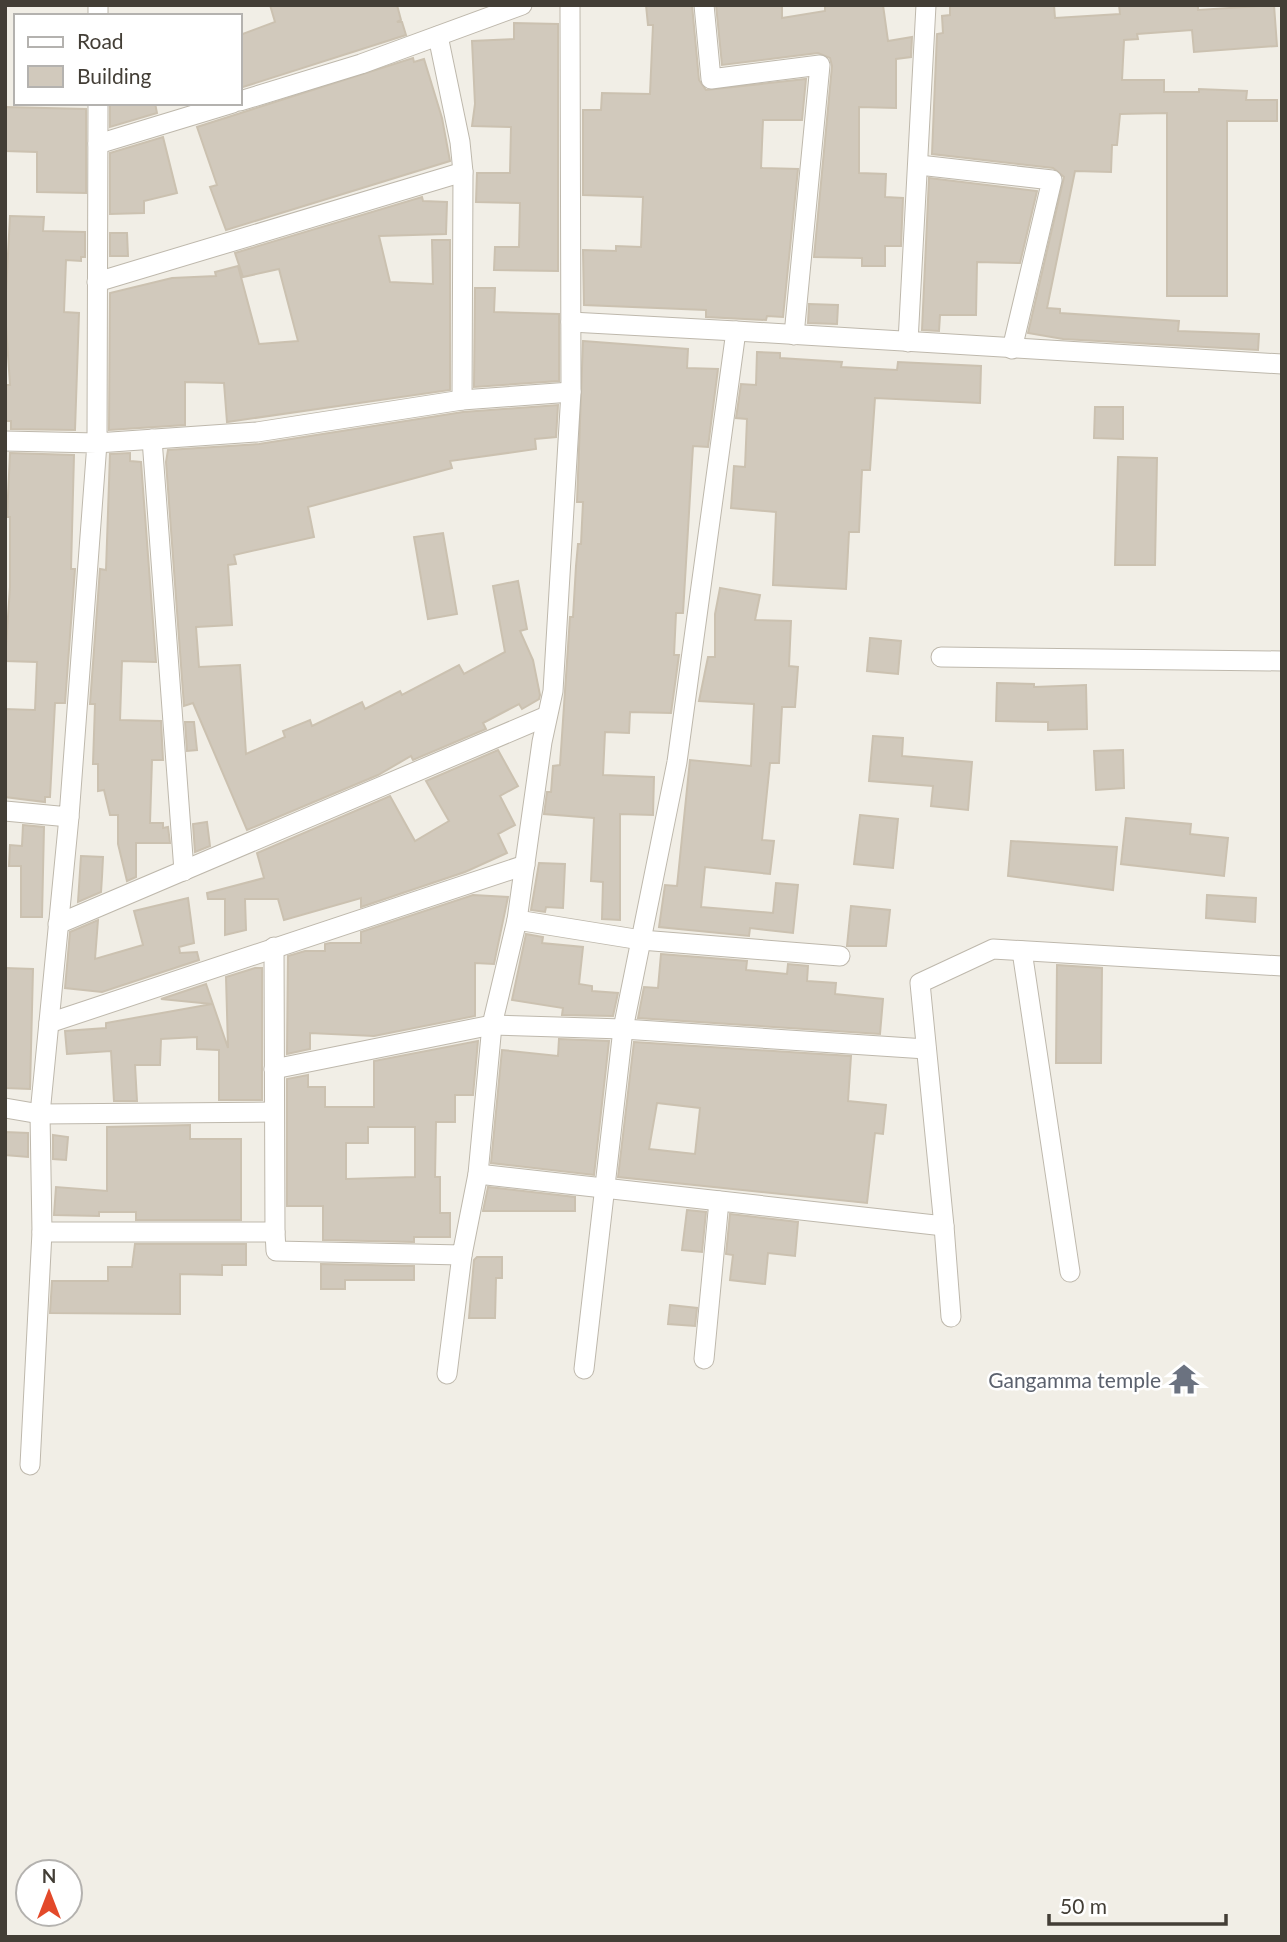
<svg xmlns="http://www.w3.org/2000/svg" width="1287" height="1942" font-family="Lato,sans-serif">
	<rect width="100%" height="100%" fill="#f1eee6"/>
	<!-- building -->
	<g fill="#d1c9bc" stroke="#cbc1b0" stroke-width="2" fill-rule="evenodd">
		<path d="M270 5H397L401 20 397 22H402L406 35 240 88V35L275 22Z"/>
		<path d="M646 5H692L699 80 706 90 806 79 802 120H763L761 168 798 169 783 317 767 316 766 320 706 317V310L584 305 583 250 616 251V246L641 247 643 197 583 195V110H601L602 93 650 94 653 25H648Z"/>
		<path d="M716 5H782V18L825 11V5H883L888 41 912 37 911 57 896 59V108L859 107V173L886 174 885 197 903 198 901 246H885V266H862V258L814 257 832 66 830 58 818 53 722 65Z"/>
		<path d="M950 5H1054L1055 18 1120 14 1119 5H1198V10L1274 5 1277 46 1194 52 1192 30 1137 34 1138 39 1124 40 1122 80H1164V92H1199V89L1247 91 1246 100H1277V121H1227V296H1167V113L1120 114 1117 145H1112L1111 172 1075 171 1047 308 1060 309V313L1179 321 1178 331 1259 334 1258 350 1063 339 1028 333 1064 177 1053 168 932 154 937 34 943 33 942 16 950 15Z"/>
		<path d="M514 23 558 24V271L494 270 495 247H519L520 203 476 202 477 173H510L511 127 472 126 475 104 472 41 514 39Z"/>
		<path d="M413 58 414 62 424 59 442 118 450 161 226 230 210 187 217 185 197 127Z"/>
		<path d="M110 103H155L157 113 110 127Z"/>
		<path d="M5 107 86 109V193L37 192V152L5 151Z"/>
		<path d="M163 137 177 193 144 201V213L110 214V153Z"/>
		<path d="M929 178 1037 191 1020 263 977 262 976 315H940L939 331 922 330Z"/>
		<path d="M422 197 423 201 447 202 446 234 379 236 390 282 433 284 432 240H450V390L227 422 224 383 185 382V425L109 430 110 293 172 278 216 276 215 272 238 266 259 344 298 341 279 269 243 277 235 253Z"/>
		<path d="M10 216 44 217 43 231 85 232V257H81V261L66 260 64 312 79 313 75 430 11 429V421H5V385H10L5 311Z"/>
		<path d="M110 233H127L128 256H110Z"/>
		<path d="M475 288H495L494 312 559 314V381L474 387Z"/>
		<path d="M809 304 838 305 837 324 808 323Z"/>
		<path d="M583 341 688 349 687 368 718 369 708 447 693 446 683 613H676L674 655H679L671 713 630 712 629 733 605 732 603 775 654 777 653 815 620 814V920L602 919 603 882 591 881 594 818 544 814 547 792H551L553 766 560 765 570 617H573L576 566 578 544H581L583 502H577Z"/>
		<path d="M757 352 780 353V358L842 362 841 367 897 370 898 362 981 366 980 403 875 398 870 470H862L859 532H849L846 589 773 585 776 512 731 508 734 466 745 467 747 419 736 418 741 384 756 385Z"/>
		<path d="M558 405 556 437 535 439 536 449 450 461 452 468 308 507 314 537 234 555 236 564 228 565 232 625 196 627 199 667 240 665 246 754 285 737 283 731 310 720 312 726 362 702 365 709 400 691 402 695 459 665 464 674 505 652 493 586 518 581 527 629 520 631 533 660 540 695 539 699 522 709 519 704 483 723 486 729 413 760 411 756 378 775 247 830 193 703 184 706 166 462 168 450 259 444 463 412Z"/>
		<path d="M1095 407H1123V439L1094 438Z"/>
		<path d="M10 453 74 455 71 569H75L65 703H55L50 797H45V802L5 797V709L35 710 37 662 5 661 10 587V517H7Z"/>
		<path d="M130 453V461L141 462 156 662 122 661 120 720 161 721 163 760H152L150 823H163V828L168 827 170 843H136V877L127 881 118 844V815H110L104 790 98 791V764H93L95 704H90L100 569 106 570 110 454Z"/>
		<path d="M1118 457 1157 458 1155 565H1115Z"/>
		<path d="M443 533 457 614 428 619 414 537Z"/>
		<path d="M720 588 760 595 755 620 791 621 789 666 798 667 795 707H782L779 763H770L762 840 774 841 770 874 705 867 701 907 773 913 776 883 798 885 793 933 750 928 749 936 659 927 665 885 677 886 690 760 751 766 754 704 699 701 708 657H715V614Z"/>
		<path d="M870 638 901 641 898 674 867 671Z"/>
		<path d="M997 683 1034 684V687L1086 685 1087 729 1048 730V722L996 721Z"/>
		<path d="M185 722H194L197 750 187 751Z"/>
		<path d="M873 736 903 738 902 756 972 762 968 810 931 806 933 786 869 781Z"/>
		<path d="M498 750 518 786 500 796 515 825 498 834 507 853 465 872 361 907V898L284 920 278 899H245L246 930 225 935V899H208L207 893 264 878 257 853 390 796 415 841 449 821 426 781Z"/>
		<path d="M1123 750 1124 788 1096 790 1094 751Z"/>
		<path d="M860 815 898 819 893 868 854 864Z"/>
		<path d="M1126 818 1191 824 1190 834 1228 838 1224 876 1121 864Z"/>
		<path d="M207 822 210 846 195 852 193 824Z"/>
		<path d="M23 825 44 827 42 917H21V866H9L10 845 22 846Z"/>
		<path d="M1011 841 1117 847 1113 890 1008 876Z"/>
		<path d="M81 856 103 857 102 877 101 892 78 902Z"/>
		<path d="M539 863 565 864 563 908 546 907 545 912 531 910Z"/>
		<path d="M473 895 508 897 494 964 475 963V1016L374 1036 310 1033V1049L287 1054 288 956 305 951H325V944L330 943H361V932Z"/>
		<path d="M1207 895 1256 898 1255 922 1206 918Z"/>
		<path d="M188 898 194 943 179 947 180 953 197 952 199 960 102 992 65 988 70 932 98 920 95 959 143 945 134 911Z"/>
		<path d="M851 906 890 910 886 946H847Z"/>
		<path d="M526 934 543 937 542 943 583 947 579 984 592 986V991L618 993 613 1016 562 1015 563 1008 512 1000Z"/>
		<path d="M661 954 747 961 746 970 787 974 788 964 808 966 807 981 836 983 835 994 883 999 880 1034 638 1018 644 987 658 988Z"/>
		<path d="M1057 965 1102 968 1101 1063H1056Z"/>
		<path d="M5 968 33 969 30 1089 5 1088Z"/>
		<path d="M255 968H262V1100H219V1050L197 1049V1037L161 1039 160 1065H135L137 1101H114L111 1051 67 1054 65 1031 106 1028V1023L212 1004 161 999 206 984 228 1048 226 977Z"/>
		<path d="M559 1039 609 1041 594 1175 491 1163 502 1050 558 1056Z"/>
		<path d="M478 1041 473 1095H455V1122H436L435 1177H440V1213H450V1237H414V1242L323 1240V1206H287V1079L308 1075V1087H325V1107H374V1061ZM368 1127H415V1177L346 1179V1143H368Z"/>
		<path d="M634 1042 851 1056 848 1101 886 1105 883 1134 875 1133 867 1203 618 1177ZM657 1103 700 1108 695 1154 649 1149Z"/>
		<path d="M190 1125V1139H241V1220H136V1212H99V1216L54 1215 56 1187 107 1191V1127Z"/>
		<path d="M5 1132 28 1133V1157L5 1155Z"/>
		<path d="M53 1135 68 1137 66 1160 53 1159Z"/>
		<path d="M488 1187 575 1197V1211H483Z"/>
		<path d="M687 1210 706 1212 702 1252 682 1250Z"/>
		<path d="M730 1214 798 1222 795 1256 768 1253 765 1284 730 1280 733 1255 726 1254Z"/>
		<path d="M135 1244H246V1265H222V1275L180 1274V1314L50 1313 52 1281H108V1267H132Z"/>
		<path d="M477 1257H502V1278H496L495 1318H469L474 1260Z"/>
		<path d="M321 1264 414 1266V1280H345V1289H321Z"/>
		<path d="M670 1305 697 1308 695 1326 668 1324Z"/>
	</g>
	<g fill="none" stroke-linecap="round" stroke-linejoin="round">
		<!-- street casing -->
		<g stroke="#beb8ac" stroke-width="21">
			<g id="street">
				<path d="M704 5 711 79 820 65 794 335"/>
				<path d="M98 16V5"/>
				<path d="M438 36 460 142 463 172"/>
				<path d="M240 101 361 64 522 5"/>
				<path d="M98 144 233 103"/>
				<path d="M919 165 1052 180 1012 349"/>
				<path d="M97 282 463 172 462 400 257 432 97 443C97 329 98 216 98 103"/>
				<path d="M571 322 736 331 677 762 623 1029 584 1369"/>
				<path d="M736 331 1282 364"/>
				<path d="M908 342 926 5"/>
				<path d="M462 400 571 392"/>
				<path d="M152 439 184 871"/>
				<path d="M5 441 97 443 69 817 5 811"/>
				<path d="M941 657 1282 661"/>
				<path d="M69 817 40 1114 42 1232H275L276 1251 462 1255 478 1174 492 1025 517 920 542 742 553 691 571 392 570 5"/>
				<path d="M517 920 641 940 840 956"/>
				<path d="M58 924 547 716"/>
				<path d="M274 947 275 1232"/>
				<path d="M1022 951 1070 1272"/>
				<path d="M49 1023 525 865"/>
				<path d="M274 1069 492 1025 623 1029 926 1049"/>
				<path d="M5 1108 40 1114 274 1112"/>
				<path d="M478 1174 944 1226 920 983 993 949 1282 966"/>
				<path d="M944 1226 951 1317"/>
				<path d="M704 1359 719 1201"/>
				<path d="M447 1374 462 1255"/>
				<path d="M30 1465 42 1232"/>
			</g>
		</g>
		<!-- street -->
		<use href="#street" stroke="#fff" stroke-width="19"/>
	</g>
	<!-- icons -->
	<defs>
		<g id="temple-bare" transform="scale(2.415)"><path d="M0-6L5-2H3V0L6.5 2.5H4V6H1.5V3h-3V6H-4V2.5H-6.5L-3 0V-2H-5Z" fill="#6b7280" stroke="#fff" stroke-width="2.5" paint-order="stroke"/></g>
	</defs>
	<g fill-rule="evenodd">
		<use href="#temple-bare" x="1184" y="1379"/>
	</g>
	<g text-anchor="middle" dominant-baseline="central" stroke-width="5" stroke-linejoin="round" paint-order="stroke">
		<!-- worship labels -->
		<g font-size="21" fill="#5b616d" stroke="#fff" text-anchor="end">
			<text x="1161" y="1379">Gangamma temple</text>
		</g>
	</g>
	<!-- border -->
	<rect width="1287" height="1942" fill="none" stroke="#433e36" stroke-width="14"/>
	<!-- legend -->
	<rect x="14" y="14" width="228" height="91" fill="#ffffff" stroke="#b4b2af" stroke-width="2"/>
	<rect x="28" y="37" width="35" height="10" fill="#ffffff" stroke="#b4b2af" stroke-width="2"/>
	<text x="77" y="49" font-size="21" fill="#433e36">Road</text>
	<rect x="28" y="66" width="35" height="21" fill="#d1c9bc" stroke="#b4b2af" stroke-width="2"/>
	<text x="77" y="84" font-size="21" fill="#433e36">Building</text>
	<!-- north arrow -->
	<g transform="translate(49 1893)"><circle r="33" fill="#ffffff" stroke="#b4b2af" stroke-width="2"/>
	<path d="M0-5L12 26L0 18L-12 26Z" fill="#e3492a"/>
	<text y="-10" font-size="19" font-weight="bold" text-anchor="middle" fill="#433e36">N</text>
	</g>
	<!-- scale -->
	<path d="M1049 1914v10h177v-10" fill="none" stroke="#433e36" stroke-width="3.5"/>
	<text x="1060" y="1914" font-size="21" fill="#433e36" stroke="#ffffff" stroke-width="5" paint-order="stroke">50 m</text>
</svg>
